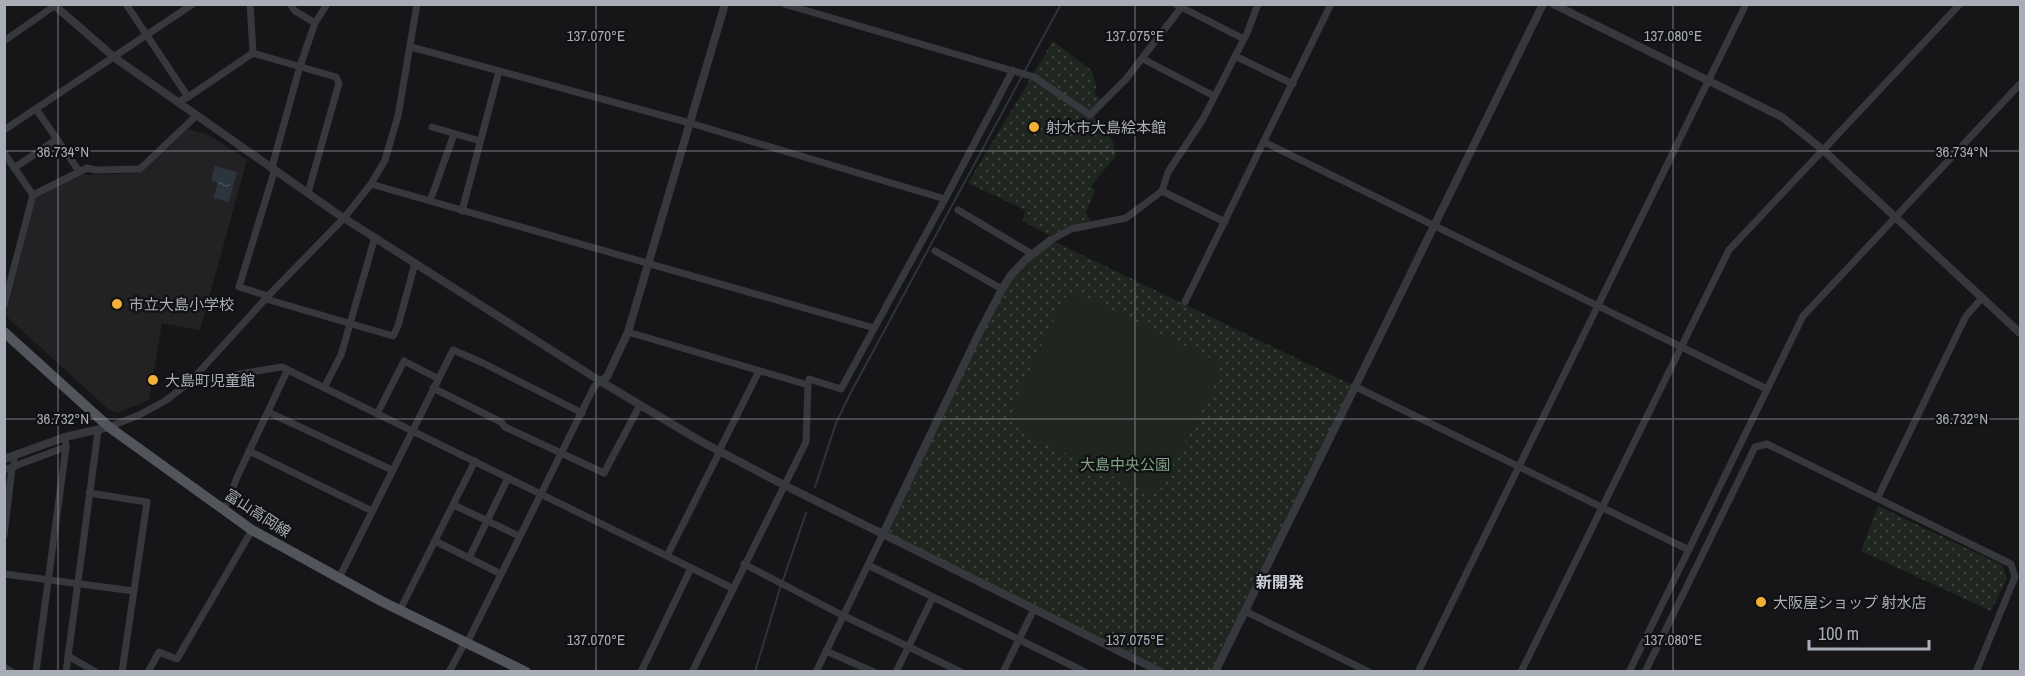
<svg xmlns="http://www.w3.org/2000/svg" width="2025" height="676" font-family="'Archivo Narrow','Noto Sans JP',sans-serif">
	<defs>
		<pattern id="park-dots" width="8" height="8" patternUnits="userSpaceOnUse" patternTransform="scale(1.5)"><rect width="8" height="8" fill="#1e261f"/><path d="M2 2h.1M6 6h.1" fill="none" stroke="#3c433d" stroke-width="1.8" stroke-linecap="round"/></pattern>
		<pattern id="water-ripples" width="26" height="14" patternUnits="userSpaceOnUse" patternTransform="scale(1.5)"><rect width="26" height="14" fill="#2c353c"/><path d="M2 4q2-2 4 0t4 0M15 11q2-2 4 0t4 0" fill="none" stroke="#485056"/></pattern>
	</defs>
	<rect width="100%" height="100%" fill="#161618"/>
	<!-- built -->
	<path fill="#222225" d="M188 129 209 135 247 160 200 330 162 323 149 400 117 413 108 409 6 316 36 197 83 173 84 175 141 173Z"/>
	<!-- park -->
	<g fill="url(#park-dots)">
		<path d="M1053 41 1092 71 1096 86 1095 94 1101 99 1090 111 1112 140 1116 156 1091 186 1095 190 1086 213 1091 221 1068 227 1050 236 1023 221 1025 210 968 183Z"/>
		<path d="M1051 240 1354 386 1214 671H1163L884 534 1011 276Z"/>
		<path d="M1878 506 2002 565 2007 578 1991 611 1861 551Z"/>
	</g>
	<!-- garden -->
	<path fill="#1e261f" d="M1079 294 1216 361 1218 378 1159 492 1150 494 1029 436 1016 422 1013 405 1064 298Z"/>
	<!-- water -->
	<path fill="url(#water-ripples)" d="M215 166 237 172 229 202 213 198 218 183 211 181Z"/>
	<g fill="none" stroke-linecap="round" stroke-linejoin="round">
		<!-- stream -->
		<g stroke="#2c353c" stroke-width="2">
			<path d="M815 487 836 423 850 394 1061 4"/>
			<path d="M783 580 806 513"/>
			<path d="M755 672 780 588"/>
		</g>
		<!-- minor -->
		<g stroke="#37383d" stroke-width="7">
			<path d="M126 4 188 97"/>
			<path d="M250 4 253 53"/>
			<path d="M290 4 295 11 315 23"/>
			<path d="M784 4 1034 77 1090 115 1126 79 1184 4"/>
			<path d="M1175 4 1244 39"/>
			<path d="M4 41 57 4"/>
			<path d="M411 47 690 123 945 199 841 389 809 379"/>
			<path d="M1235 56 1293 84"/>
			<path d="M1143 59 1214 96"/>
			<path d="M178 102 188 97 253 53 336 77 339 83 308 193"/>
			<path d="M36 109 79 171"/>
			<path d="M432 127 480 141"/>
			<path d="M4 130 193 4"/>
			<path d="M1264 142 1767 389"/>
			<path d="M4 153 33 195 4 306"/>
			<path d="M272 167 300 66 315 23 327 4"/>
			<path d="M14 168 57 139"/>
			<path d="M371 184 874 328"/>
			<path d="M1162 191 1225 222"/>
			<path d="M33 195 87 168 96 170 140 169 197 115"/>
			<path d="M945 199 1013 70"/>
			<path d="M430 201 454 134"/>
			<path d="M958 210 1032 254"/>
			<path d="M462 211 499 71"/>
			<path d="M1051 240 1071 229 1126 218 1162 191 1168 172 1203 119 1247 33 1258 4"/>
			<path d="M935 251 1002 289"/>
			<path d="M268 296 239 287 275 169"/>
			<path d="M266 299 393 336 398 326 415 263"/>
			<path d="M1185 302 1331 4"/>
			<path d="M628 332 808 385 806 442 692 672"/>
			<path d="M190 382 282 367 732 588"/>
			<path d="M1354 386 1689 550"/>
			<path d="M324 388 341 355 375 237"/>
			<path d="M433 388 501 422 505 427 604 473 640 405"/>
			<path d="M268 412 392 470"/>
			<path d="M377 414 404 361 437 378"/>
			<path d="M109 427 139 415 165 401 190 382 268 296 344 218 371 184 385 160 398 116 417 4"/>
			<path d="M249 451 372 511"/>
			<path d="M719 451 759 371"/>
			<path d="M4 470 66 447"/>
			<path d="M89 493 147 502 122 672"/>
			<path d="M1878 497 1966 316 1982 298"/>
			<path d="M454 505 519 536"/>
			<path d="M224 510 238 475 287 371"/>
			<path d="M4 535 12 468 15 466 13 456"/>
			<path d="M435 541 501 574"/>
			<path d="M667 556 720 451"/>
			<path d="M469 558 508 478"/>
			<path d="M744 564 838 613 961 672"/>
			<path d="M868 565 1085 672"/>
			<path d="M4 574 134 591"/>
			<path d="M339 578 453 350 483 363 582 413"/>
			<path d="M400 610 475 461"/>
			<path d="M1245 611 1369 672"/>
			<path d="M826 651 874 672"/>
			<path d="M68 656 96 672"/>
			<path d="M4 667 12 672"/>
			<path d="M36 672 66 447 65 437"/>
			<path d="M66 672 98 431"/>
			<path d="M148 672 159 652 177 659 252 530"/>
			<path d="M449 672 463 646 467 643 594 387 600 381"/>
			<path d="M641 672 691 568"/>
			<path d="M816 672 883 534"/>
			<path d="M896 672 933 597"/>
			<path d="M1003 672 1034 609"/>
			<path d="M1418 672 1746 4"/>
			<path d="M1521 672 1729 250 1960 4"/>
			<path d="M1629 672 1803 316 2020 84"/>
			<path d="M1645 672 1755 447 1767 444 2011 564 2015 577 1976 672"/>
		</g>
		<!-- tertiary -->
		<g stroke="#37383d" stroke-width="8">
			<path d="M53 4 115 58 336 213 600 381 702 442 784 485 1161 672"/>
			<path d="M1553 4 1782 117 1823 150 2020 333"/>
			<path d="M600 381 607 377 628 332 725 4"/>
			<path d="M4 459 65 437 109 427"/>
			<path d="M883 534 978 335 1002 289 1011 275 1025 260 1051 240"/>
			<path d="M1215 672 1543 4"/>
		</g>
		<!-- primary -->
		<path stroke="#53555c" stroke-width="10" d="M4 332 109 427 252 530 381 601 526 672"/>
	</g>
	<!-- ticks -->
	<path fill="none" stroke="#a8adb8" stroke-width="1.5" stroke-opacity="0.45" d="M58 4V672M596 4V672M1135 4V672M1673 4V672M4 151H2020M4 419H2020"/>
	<!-- markers -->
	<g fill="#f2b134" stroke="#111113" stroke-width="2">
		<circle cx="1034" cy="127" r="6"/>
		<circle cx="117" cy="304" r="6"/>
		<circle cx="153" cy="380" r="6"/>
		<circle cx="1761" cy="602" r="6"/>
	</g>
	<g text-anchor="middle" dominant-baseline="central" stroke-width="4.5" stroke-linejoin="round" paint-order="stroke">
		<!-- poi labels -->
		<g font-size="15" fill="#a8adb8" stroke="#111113" text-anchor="start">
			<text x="1046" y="127">射水市大島絵本館</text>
			<text x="129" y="304">市立大島小学校</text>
			<text x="165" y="380">大島町児童館</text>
			<text x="1773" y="602">大阪屋ショップ 射水店</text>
		</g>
		<!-- park labels -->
		<g font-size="15" fill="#7fa381" stroke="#111113">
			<text x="1125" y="464">大島中央公園</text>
		</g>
		<!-- street labels -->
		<g font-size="15" fill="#a8adb8" stroke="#111113">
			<text transform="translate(258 513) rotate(33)">富山高岡線</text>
		</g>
		<!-- neighbourhood labels -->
		<g font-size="16" font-weight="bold" fill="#c9ccd4" stroke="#111113">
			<text x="1280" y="582">新開発</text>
		</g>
	</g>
	<g font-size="15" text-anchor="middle" fill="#a8adb8" stroke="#111113" stroke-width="4.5" stroke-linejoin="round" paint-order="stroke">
		<text x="596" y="41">137.070°E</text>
		<text x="1135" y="41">137.075°E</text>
		<text x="1673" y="41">137.080°E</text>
		<text x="63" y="157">36.734°N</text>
		<text x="1962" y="157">36.734°N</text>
		<text x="63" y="424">36.732°N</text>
		<text x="1962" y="424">36.732°N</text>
		<text x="596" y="645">137.070°E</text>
		<text x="1135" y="645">137.075°E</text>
		<text x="1673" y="645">137.080°E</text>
	</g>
	<!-- border -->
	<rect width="2025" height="676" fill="none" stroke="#a8adb8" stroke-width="12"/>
	<!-- scale -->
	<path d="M1809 640v9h120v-9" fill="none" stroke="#a8adb8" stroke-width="3"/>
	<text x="1818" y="640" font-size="18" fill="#a8adb8" stroke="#111113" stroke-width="4.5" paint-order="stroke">100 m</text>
</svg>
